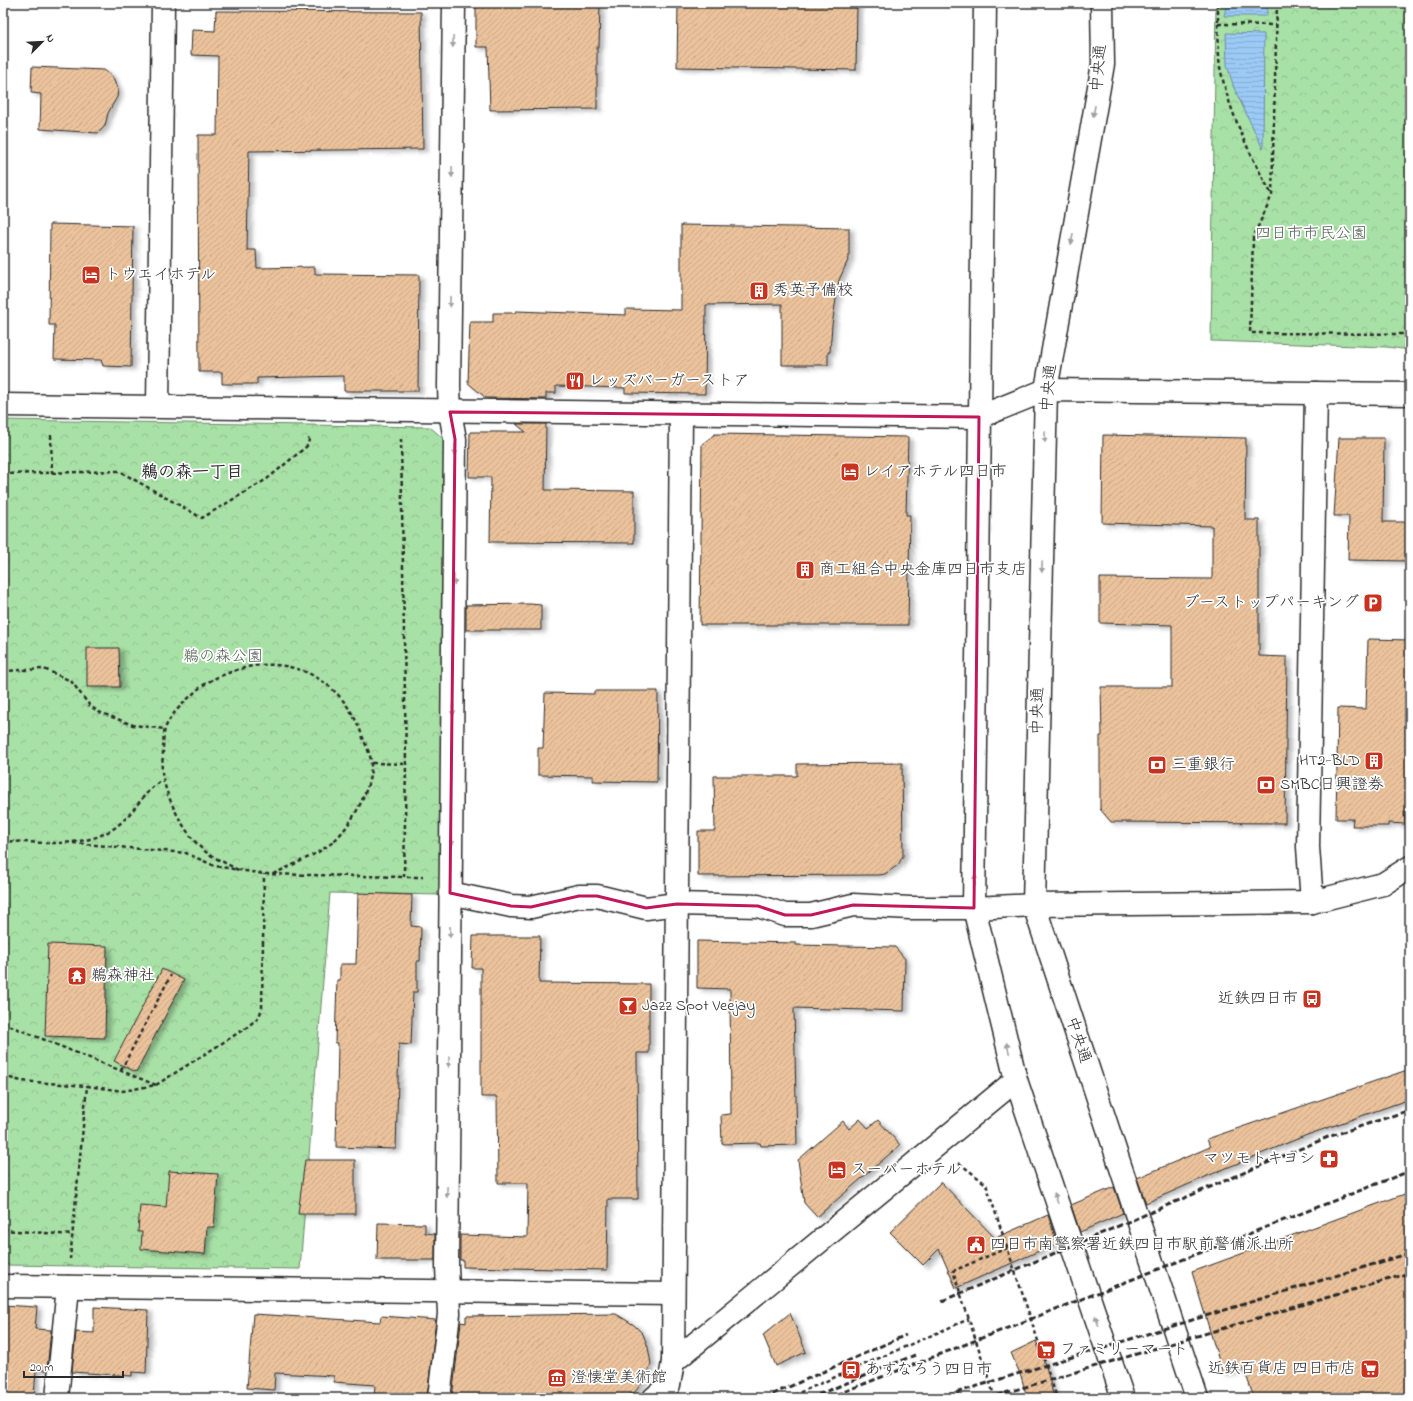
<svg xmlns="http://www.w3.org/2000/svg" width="1413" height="1401" font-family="'Indie Flower','Klee One',sans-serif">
	<defs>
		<pattern id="park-crowns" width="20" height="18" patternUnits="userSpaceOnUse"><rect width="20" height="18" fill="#a8e1a6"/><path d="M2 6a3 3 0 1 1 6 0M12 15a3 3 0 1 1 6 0" fill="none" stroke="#91c18f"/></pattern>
		<pattern id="water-rules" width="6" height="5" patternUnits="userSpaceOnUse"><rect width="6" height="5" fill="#9bcaf6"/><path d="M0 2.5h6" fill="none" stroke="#86aed3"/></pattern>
		<pattern id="building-hatch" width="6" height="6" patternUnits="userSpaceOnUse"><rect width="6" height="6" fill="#ebc29b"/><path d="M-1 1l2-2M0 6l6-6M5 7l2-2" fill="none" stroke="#caa786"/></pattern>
		<filter id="shadow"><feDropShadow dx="4.5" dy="2.5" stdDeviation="2" flood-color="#0004"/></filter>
	</defs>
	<rect width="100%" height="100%" fill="#fff"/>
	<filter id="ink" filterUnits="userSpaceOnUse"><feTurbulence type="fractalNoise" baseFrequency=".025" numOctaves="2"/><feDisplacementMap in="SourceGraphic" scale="8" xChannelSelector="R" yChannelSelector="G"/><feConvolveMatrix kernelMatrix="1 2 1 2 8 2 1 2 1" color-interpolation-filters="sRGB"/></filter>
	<g filter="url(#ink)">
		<!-- park -->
		<g fill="url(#park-crowns)" stroke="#6a8668">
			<path d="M1216 3H1410V350L1387 347 1211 341Z"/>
			<path d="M3 420 430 427 445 440 442 895 330 893 300 1269 3 1265Z"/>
		</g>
		<!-- water -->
		<g fill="url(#water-rules)" stroke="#6e8aa5">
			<path d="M1227 3H1267V16H1224Z"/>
			<path d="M1226 33 1264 34 1263 149 1234 88 1227 65Z"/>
		</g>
		<!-- building -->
		<g fill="url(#building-hatch)" stroke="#2b2b2b" filter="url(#shadow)">
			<path d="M476 3H600L599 47H597V109L490 110 488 47H476Z"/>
			<path d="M678 3H857L856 70 677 67Z"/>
			<path d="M216 11 421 12 423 149 249 151 247 250H256L257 268 315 267V274L419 275 418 391H344V376L257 378V384H222V372H199L198 135H217L218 56 191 55 192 30 215 31Z"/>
			<path d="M32 67 104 70 112 76 118 90 117 97 108 113 105 126 98 133 40 129 41 94 31 93Z"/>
			<path d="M50 224 133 226 131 367 103 366 101 360 54 359 55 325H49Z"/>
			<path d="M681 225 849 228V258L839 280 832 325 830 352H828V365H782V304L706 305 705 394 625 393V388L556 386V393H546V399L486 398 468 383 470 322H493V313H515L516 311 626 315V309L681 310Z"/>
			<path d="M516 424H546L545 490 634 491V543L490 542 491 477H469L470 432H526Z"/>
			<path d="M715 434 908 437 906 515H910L908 625H700L702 444Z"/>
			<path d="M1103 435 1246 438 1245 520H1259V656L1287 657 1285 823 1111 822 1100 809V736H1102L1101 687H1172V625L1100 623V578L1212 579V526L1102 523Z"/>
			<path d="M1339 438H1384L1383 522H1410V561L1348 560 1349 516H1334Z"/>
			<path d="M530 604 541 605V630H466V605Z"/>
			<path d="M1368 639 1410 640V812H1404L1405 824 1388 823V826H1352L1353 819H1336L1338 708 1366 709Z"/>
			<path d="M87 648H119L120 687H87Z"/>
			<path d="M594 691H658L657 782 593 781V776L538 775V748H543L545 693 594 694Z"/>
			<path d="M902 763 903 856 898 865 885 874 879 875 698 876V831H715L714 776H797V764Z"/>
			<path d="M358 893 412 895 411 926 421 927 420 961H417V992H413L411 1045 399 1044 396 1149 336 1147 338 1043H335L337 980H340V964H356Z"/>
			<path d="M473 936H540L539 983 649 984V1053H637L638 1199H608L607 1270 463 1267V1260H460V1235L527 1237 528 1183H498L497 1097H481V968H472Z"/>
			<path d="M697 941 796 943V945L895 947 905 959 904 1011 794 1008 797 1145 761 1146 760 1143 722 1144 721 1115 731 1114 730 989 697 988Z"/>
			<path d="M48 944 107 946 105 1038 45 1036Z"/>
			<path d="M162 969 184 980 136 1072 114 1061Z"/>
			<path d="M1410 1069V1099L1307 1135 1219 1171 1146 1203 1137 1178 1210 1147 1207 1139Z"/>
			<path d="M860 1119 868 1128 878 1120 900 1145 817 1217 804 1203 798 1160 843 1121 849 1129Z"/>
			<path d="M305 1160H355V1214H298Z"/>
			<path d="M169 1171 218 1174 214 1227H207L205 1254 141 1249 142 1232H138L140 1205 166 1207Z"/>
			<path d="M941 1182 995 1238 1048 1215 1057 1243 956 1288 939 1249 923 1265 890 1232Z"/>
			<path d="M1114 1187 1123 1213 1080 1232 1071 1205Z"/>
			<path d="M1410 1192V1398H1254L1244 1369 1223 1374 1192 1272Z"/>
			<path d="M378 1223 425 1224V1233L435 1234V1260H377Z"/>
			<path d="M3 1305 37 1307 35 1329 51 1330 47 1370H36L34 1398H3Z"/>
			<path d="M94 1307 148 1310 146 1373 132 1372V1376L72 1372 76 1332 94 1333Z"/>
			<path d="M790 1313 806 1352 776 1366 763 1335Z"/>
			<path d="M253 1314 380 1322 381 1316 436 1320 427 1398H374L375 1385 334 1382V1376L275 1373 274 1390 247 1388Z"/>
			<path d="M616 1314 634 1325 643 1334 648 1347 651 1364 646 1377 635 1392 623 1398H452L461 1322 466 1323V1316Z"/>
			<path d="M1036 1341 1047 1370 1054 1398H1027L1021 1376 1011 1353Z"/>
		</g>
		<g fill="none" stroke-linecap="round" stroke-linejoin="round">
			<!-- street casing -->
			<g stroke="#2b2b2b" stroke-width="25">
				<g id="street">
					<path d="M3 405 979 417 1046 390 1410 394"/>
					<path d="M158 406 163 3"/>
					<path d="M450 893 511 906 531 907 579 896H597L646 908 677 904 758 906 785 915H811L853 905 910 908H974"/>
					<path d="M1312 902 1308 847 1316 393"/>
					<path d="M1034 905 1312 902 1383 884 1410 867"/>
					<path d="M3 1286 673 1294"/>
					<path d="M673 1362 1016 1080"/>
					<path d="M57 1398 68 1287"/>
					<path d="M439 1398 449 1314 447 1266 455 439 450 412 449 386 454 3"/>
					<path d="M654 1398 669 1385 673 1362 681 414"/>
				</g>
			</g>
			<!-- secondary casing -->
			<g stroke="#2b2b2b" stroke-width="25">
				<g id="secondary">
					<path d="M985 3 974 908 1016 1080 1123 1398"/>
					<path d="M1102 3 1103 64 1046 390 1034 905 1197 1398"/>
					<path d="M974 908 1034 905"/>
				</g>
			</g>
			<!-- path -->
			<g stroke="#2b2b2b" stroke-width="2.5" stroke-dasharray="4 3" stroke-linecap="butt">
				<path d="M1218 3V24L1276 25"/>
				<path d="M1277 3 1272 195 1253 238 1250 333 1410 334"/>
				<path d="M1218 24C1219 38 1218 53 1220 67 1229 112 1250 155 1272 195"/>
				<path d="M51 435 52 473"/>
				<path d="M401 439 406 764 404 877H423"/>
				<path d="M3 474 119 471 202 518 267 479 307 446 310 437"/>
				<path d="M3 671 44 669 71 681 90 706 99 712 133 725 165 729"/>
				<path d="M372 763 406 764"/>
				<path d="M3 841C43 842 93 851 124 820 138 806 145 791 162 780"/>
				<path d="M73 843 186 853 215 866 264 874 404 877"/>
				<path d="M238 870C228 864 216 859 206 852 186 838 159 787 162 763 164 752 162 739 165 729 169 716 184 702 194 693 205 682 217 677 231 672 290 650 344 680 363 738 366 746 372 757 371 765 371 790 352 824 334 841 321 853 288 867 271 875"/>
				<path d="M3 1023 156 1085 123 1091 87 1086 70 1259"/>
				<path d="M121 1070 171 975"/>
				<path d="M3 1076 21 1081 87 1086"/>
				<path d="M156 1085 246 1028 259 1017 262 1008 264 874"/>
				<path d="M959 1163 986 1184 1057 1398"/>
				<path d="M3 1230 72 1235"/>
				<path d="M787 1398 969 1319"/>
				<path d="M995 1398 953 1271 1007 1248"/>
			</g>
			<!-- street -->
			<use href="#street" stroke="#fff" stroke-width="22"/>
			<!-- secondary -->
			<use href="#secondary" stroke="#fff" stroke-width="22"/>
			<!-- rail -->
			<g stroke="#2b2b2b" stroke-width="3" stroke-dasharray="6 3" stroke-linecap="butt">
				<path d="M942 1301 1328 1137 1410 1110"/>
				<path d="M764 1398 906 1335"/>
				<path d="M810 1398 915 1355"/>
				<path d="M828 1398 1410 1171"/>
				<path d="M939 1398 1410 1253"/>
				<path d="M988 1398 1410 1273"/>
			</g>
		</g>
		<!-- one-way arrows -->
		<defs><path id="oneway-solid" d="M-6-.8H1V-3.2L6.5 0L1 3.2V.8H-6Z"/></defs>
		<g fill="#a0a0a0">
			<use href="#oneway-solid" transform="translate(453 42) rotate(91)"/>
			<use href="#oneway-solid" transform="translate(1094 111) rotate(100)"/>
			<use href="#oneway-solid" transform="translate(452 172) rotate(91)"/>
			<use href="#oneway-solid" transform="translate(1072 239) rotate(100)"/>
			<use href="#oneway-solid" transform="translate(450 302) rotate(91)"/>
			<use href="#oneway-solid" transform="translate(1045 437) rotate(91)"/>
			<use href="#oneway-solid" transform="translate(455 450) rotate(90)"/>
			<use href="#oneway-solid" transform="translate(1042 567) rotate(91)"/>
			<use href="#oneway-solid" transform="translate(454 580) rotate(90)"/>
			<use href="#oneway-solid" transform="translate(453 710) rotate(90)"/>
			<use href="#oneway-solid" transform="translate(452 840) rotate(90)"/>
			<use href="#oneway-solid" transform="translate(975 880) rotate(-89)"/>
			<use href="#oneway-solid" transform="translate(450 932) rotate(91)"/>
			<use href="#oneway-solid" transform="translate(1008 1048) rotate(-104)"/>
			<use href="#oneway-solid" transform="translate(449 1062) rotate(91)"/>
			<use href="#oneway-solid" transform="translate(447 1192) rotate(91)"/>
			<use href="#oneway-solid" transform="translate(1056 1198) rotate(-109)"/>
			<use href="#oneway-solid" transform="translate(1097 1321) rotate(-109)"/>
		</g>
	</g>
	<!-- marked area -->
	<path fill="none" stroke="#c2185b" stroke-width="3" stroke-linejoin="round" d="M450 412 979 417 974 908 853 905 811 915H785L758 906 677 904 646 908 597 896H579L531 907 511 906 450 893 455 439Z"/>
	<!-- icons -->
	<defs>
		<g id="hotel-square" transform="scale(1)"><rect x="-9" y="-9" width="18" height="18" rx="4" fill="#c8321e" stroke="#fff"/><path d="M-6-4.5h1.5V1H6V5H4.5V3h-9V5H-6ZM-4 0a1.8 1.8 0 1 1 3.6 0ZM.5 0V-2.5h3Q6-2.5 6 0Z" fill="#fff"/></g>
		<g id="building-square" transform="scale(1)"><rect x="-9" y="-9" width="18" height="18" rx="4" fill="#c8321e" stroke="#fff"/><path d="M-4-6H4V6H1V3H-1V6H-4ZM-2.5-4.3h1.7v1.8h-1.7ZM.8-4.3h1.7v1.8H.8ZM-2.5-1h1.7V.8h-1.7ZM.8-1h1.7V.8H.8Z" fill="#fff"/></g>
		<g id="restaurant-square" transform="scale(1)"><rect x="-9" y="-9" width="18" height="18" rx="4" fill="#c8321e" stroke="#fff"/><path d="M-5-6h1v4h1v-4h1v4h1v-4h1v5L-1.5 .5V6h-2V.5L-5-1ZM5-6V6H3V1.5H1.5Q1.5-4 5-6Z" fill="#fff"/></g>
		<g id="parking-square" transform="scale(1)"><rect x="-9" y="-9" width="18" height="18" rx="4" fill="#c8321e" stroke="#fff"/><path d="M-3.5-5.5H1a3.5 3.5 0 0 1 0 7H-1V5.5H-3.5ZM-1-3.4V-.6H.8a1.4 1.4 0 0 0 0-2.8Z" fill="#fff"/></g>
		<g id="bank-square" transform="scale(1)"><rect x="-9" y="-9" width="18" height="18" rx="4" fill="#c8321e" stroke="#fff"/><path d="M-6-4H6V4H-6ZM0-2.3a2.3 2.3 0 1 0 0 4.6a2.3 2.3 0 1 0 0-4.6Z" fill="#fff"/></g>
		<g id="temple-square" transform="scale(1)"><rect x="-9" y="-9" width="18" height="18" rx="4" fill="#c8321e" stroke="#fff"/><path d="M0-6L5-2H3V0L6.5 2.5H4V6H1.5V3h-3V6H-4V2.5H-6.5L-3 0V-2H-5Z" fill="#fff"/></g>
		<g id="bus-square" transform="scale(1)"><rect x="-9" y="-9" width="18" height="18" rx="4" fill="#c8321e" stroke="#fff"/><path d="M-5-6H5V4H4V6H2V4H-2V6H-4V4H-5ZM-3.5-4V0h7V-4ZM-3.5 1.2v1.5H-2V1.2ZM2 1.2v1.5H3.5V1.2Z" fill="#fff"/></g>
		<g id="bar-square" transform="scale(1)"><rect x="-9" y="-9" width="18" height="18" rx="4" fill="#c8321e" stroke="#fff"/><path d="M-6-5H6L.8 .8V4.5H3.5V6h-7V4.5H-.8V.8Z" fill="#fff"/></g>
		<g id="pharmacy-square" transform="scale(1)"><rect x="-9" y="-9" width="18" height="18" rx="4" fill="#c8321e" stroke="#fff"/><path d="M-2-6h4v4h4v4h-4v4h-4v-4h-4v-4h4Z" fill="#fff"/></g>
		<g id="civic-square" transform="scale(1)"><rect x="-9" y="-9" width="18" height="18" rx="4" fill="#c8321e" stroke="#fff"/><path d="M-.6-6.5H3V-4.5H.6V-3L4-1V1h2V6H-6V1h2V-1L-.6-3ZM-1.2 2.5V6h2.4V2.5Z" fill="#fff"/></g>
		<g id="supermarket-square" transform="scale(1)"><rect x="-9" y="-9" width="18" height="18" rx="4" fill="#c8321e" stroke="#fff"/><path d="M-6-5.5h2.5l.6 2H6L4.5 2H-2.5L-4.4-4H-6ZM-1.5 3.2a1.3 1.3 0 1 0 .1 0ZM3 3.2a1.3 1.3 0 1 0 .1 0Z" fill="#fff"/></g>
		<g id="station-square" transform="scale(1)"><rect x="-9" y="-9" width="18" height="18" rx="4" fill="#c8321e" stroke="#fff"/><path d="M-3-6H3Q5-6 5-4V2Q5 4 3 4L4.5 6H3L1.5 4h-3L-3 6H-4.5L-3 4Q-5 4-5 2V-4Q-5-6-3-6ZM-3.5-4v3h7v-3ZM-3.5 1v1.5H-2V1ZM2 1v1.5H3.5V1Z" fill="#fff"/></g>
		<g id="museum-square" transform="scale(1)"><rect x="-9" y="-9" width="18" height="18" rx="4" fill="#c8321e" stroke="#fff"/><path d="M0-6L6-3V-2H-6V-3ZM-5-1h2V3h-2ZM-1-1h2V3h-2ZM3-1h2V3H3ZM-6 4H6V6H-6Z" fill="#fff"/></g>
	</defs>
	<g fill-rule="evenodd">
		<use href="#hotel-square" x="91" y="275"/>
		<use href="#building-square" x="759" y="291"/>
		<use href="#restaurant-square" x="575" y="381"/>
		<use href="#hotel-square" x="850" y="472"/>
		<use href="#building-square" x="805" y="570"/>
		<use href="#parking-square" x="1373" y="603"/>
		<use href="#building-square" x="1374" y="761"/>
		<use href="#bank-square" x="1157" y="765"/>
		<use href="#bank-square" x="1266" y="785"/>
		<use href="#temple-square" x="77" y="976"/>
		<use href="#bus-square" x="1312" y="999"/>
		<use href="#bar-square" x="628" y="1006"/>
		<use href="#pharmacy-square" x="1329" y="1159"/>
		<use href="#hotel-square" x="837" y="1170"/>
		<use href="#civic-square" x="976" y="1245"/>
		<use href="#supermarket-square" x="1046" y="1350"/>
		<use href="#supermarket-square" x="1370" y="1369"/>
		<use href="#station-square" x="851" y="1370"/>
		<use href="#museum-square" x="557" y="1378"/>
	</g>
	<g text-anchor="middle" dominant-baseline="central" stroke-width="3.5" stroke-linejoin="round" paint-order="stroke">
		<!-- street labels -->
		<g font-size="16" fill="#2b2b2b" stroke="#fff">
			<text transform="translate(1099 68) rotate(-85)">中央通</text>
			<text transform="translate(1049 388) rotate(-84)">中央通</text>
			<text transform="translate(1038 711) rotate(-89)">中央通</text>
			<text transform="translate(1078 1040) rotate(72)">中央通</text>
		</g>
		<!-- park labels -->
		<g font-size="16" fill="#506250" stroke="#fff">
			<text x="1311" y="234">四日市市民公園</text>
			<text x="223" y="657">鵜の森公園</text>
		</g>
		<!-- poi labels -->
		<g font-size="16" fill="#2b2b2b" stroke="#fff" text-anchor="start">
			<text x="105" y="275">トウエイホテル</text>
			<text x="773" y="291">秀英予備校</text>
			<text x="589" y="381">レッズバーガーストア</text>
			<text x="864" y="472">レイアホテル四日市</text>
			<text x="819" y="570">商工組合中央金庫四日市支店</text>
			<text x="1359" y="603" text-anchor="end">ブーストップパーキング</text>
			<text x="1360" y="761" text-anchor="end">HT2-BLD</text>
			<text x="1171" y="765">三重銀行</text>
			<text x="1280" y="785">SMBC日興證券</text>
			<text x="91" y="976">鵜森神社</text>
			<text x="1298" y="999" text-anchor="end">近鉄四日市</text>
			<text x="642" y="1006">Jazz Spot Veejay</text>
			<text x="1315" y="1159" text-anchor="end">マツモトキヨシ</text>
			<text x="851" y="1170">スーパーホテル</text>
			<text x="990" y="1245">四日市南警察署近鉄四日市駅前警備派出所</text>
			<text x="1060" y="1350">ファミリーマート</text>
			<text x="1356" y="1369" text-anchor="end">近鉄百貨店 四日市店</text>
			<text x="865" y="1370">あすなろう四日市</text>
			<text x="571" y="1378">澄懐堂美術館</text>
		</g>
		<!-- neighbourhood labels -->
		<g font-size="17" font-weight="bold" fill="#2b2b2b" stroke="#fff">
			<text x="192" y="472">鵜の森一丁目</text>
		</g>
	</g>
	<!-- margin -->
	<rect width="1413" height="1401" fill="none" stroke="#fff" stroke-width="16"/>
	<rect x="8" y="8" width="1397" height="1385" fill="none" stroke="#2b2b2b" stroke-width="1.5" filter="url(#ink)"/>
	<!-- north arrow -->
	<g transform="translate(42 42) rotate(66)" stroke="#ffffff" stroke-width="3" paint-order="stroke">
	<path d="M0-3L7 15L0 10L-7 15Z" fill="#2b2b2b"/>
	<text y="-6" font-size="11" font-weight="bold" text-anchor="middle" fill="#2b2b2b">N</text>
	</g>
	<!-- scale -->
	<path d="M24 1371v6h99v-6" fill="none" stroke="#2b2b2b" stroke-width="2"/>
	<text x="30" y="1371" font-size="12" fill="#2b2b2b" stroke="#ffffff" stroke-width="3" paint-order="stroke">20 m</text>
</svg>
